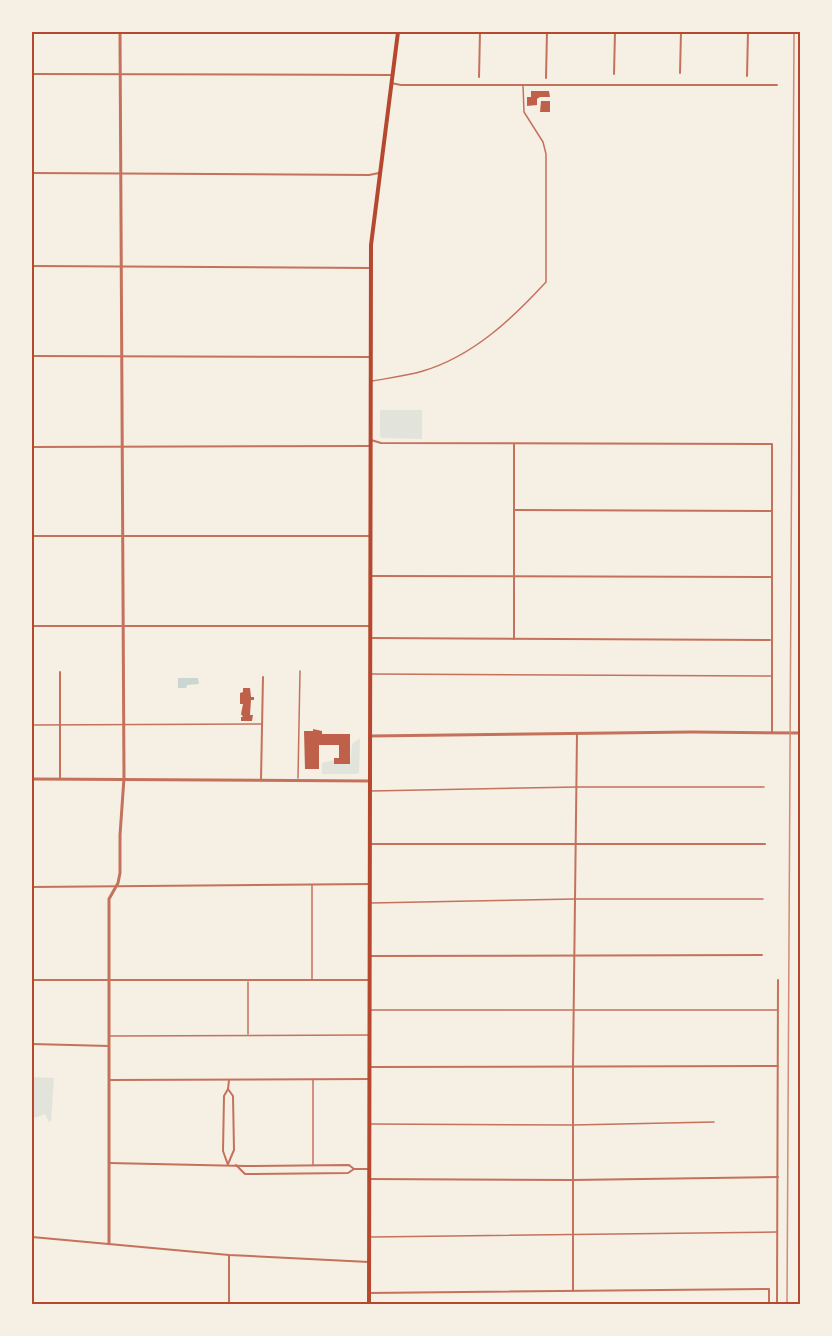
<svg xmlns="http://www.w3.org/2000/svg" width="832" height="1336" font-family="Literata,serif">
	<rect width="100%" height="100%" fill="#f6efe4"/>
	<!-- green -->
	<g fill="#e2e4dc">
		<path d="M380 410H422V439L382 438 380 436Z"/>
		<path d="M360 738 359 773 356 774H322V763L334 760V764H350L352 744Z"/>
		<path d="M32 1077 54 1078 51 1121 49 1122 45 1114 35 1118 34 1116 32 1117Z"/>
	</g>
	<!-- water -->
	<path fill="#c9d6d2" d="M178 678H198L199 684 187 685 186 688H178Z"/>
	<!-- building -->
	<g fill="#bf614a">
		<path d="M531 91H549L550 97H540L537 99V105L527 106V97H531Z"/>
		<path d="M541 101H550V112H540Z"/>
		<path d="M243 688H250L251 697H254V700H251L250 715H253L252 721H241V717H243L241 714 243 704H240V693L243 692Z"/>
		<path d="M313 729 322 731V734H350V764H334V758H339V745H319V769H305L304 731H313Z"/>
	</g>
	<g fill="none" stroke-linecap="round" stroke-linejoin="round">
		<!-- service -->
		<g stroke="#c5725c" stroke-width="1.5">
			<path d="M372 381C389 378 406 376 423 371 473 356 512 319 546 282V154L543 142 524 112 523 85"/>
			<path d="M372 674 771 676"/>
			<path d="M32 725 262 724"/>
			<path d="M298 778 300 671"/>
			<path d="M371 791 578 787H764"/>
			<path d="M371 903 575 899H763"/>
			<path d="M312 979V885"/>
			<path d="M248 982V1034"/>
			<path d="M371 1010H777"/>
			<path d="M110 1036 370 1035"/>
			<path d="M313 1080V1165"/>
			<path d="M370 1124 573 1125 714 1122"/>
			<path d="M371 1237 777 1232"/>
		</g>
		<!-- minor -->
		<g stroke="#c5725c" stroke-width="2">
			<path d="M680 73 681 32"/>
			<path d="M32 74 392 75"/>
			<path d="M614 74 615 32"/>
			<path d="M747 76 748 32"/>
			<path d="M479 77 480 32"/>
			<path d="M546 78 547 32"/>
			<path d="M391 83 401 85H777"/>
			<path d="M32 173 369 175 379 173"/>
			<path d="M32 266 371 268"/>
			<path d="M32 356 371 357"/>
			<path d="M371 440 381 443 772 444V733"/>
			<path d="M32 447 371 446"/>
			<path d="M514 510 771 511"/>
			<path d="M32 536H371"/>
			<path d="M370 576 771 577"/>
			<path d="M32 626H371"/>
			<path d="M371 638 770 640"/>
			<path d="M514 639V444"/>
			<path d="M60 779V672"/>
			<path d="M261 779 263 677"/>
			<path d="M370 844H765"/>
			<path d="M32 887 370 884"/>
			<path d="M370 956 762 955"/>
			<path d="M32 980H370"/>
			<path d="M32 1044 109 1046"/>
			<path d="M370 1067 778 1066"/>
			<path d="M109 1080 370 1079"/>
			<path d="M109 1163 245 1166 349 1165 354 1169"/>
			<path d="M228 1164 234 1150 233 1096 228 1089"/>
			<path d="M228 1165 223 1151 224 1096 228 1089 229 1080"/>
			<path d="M236 1165 245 1174 348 1173 354 1169H369"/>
			<path d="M369 1179 573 1180 778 1177"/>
			<path d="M32 1237 229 1255 369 1262"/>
			<path d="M229 1255V1304"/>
			<path d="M573 1291V1066L577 734"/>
			<path d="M369 1293 769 1289V1304"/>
			<path d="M777 1304 778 980"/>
		</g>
		<!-- tertiary -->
		<g stroke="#c5725c" stroke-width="3">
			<path d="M370 736 692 732 800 733"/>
			<path d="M32 779 370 781"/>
			<path d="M109 1243V899L118 883 120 873V835L124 778 120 32"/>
		</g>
		<!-- primary -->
		<path stroke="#b5482f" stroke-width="4" d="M369 1304 371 245 398 32"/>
		<!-- tram -->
		<path stroke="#cf8b77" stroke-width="1.5" d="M787 1304 794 32"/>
	</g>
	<!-- border -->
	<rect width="832" height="1336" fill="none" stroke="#f6efe4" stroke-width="66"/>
	<rect x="33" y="33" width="766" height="1270" fill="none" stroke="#b5482f" stroke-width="2"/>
</svg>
